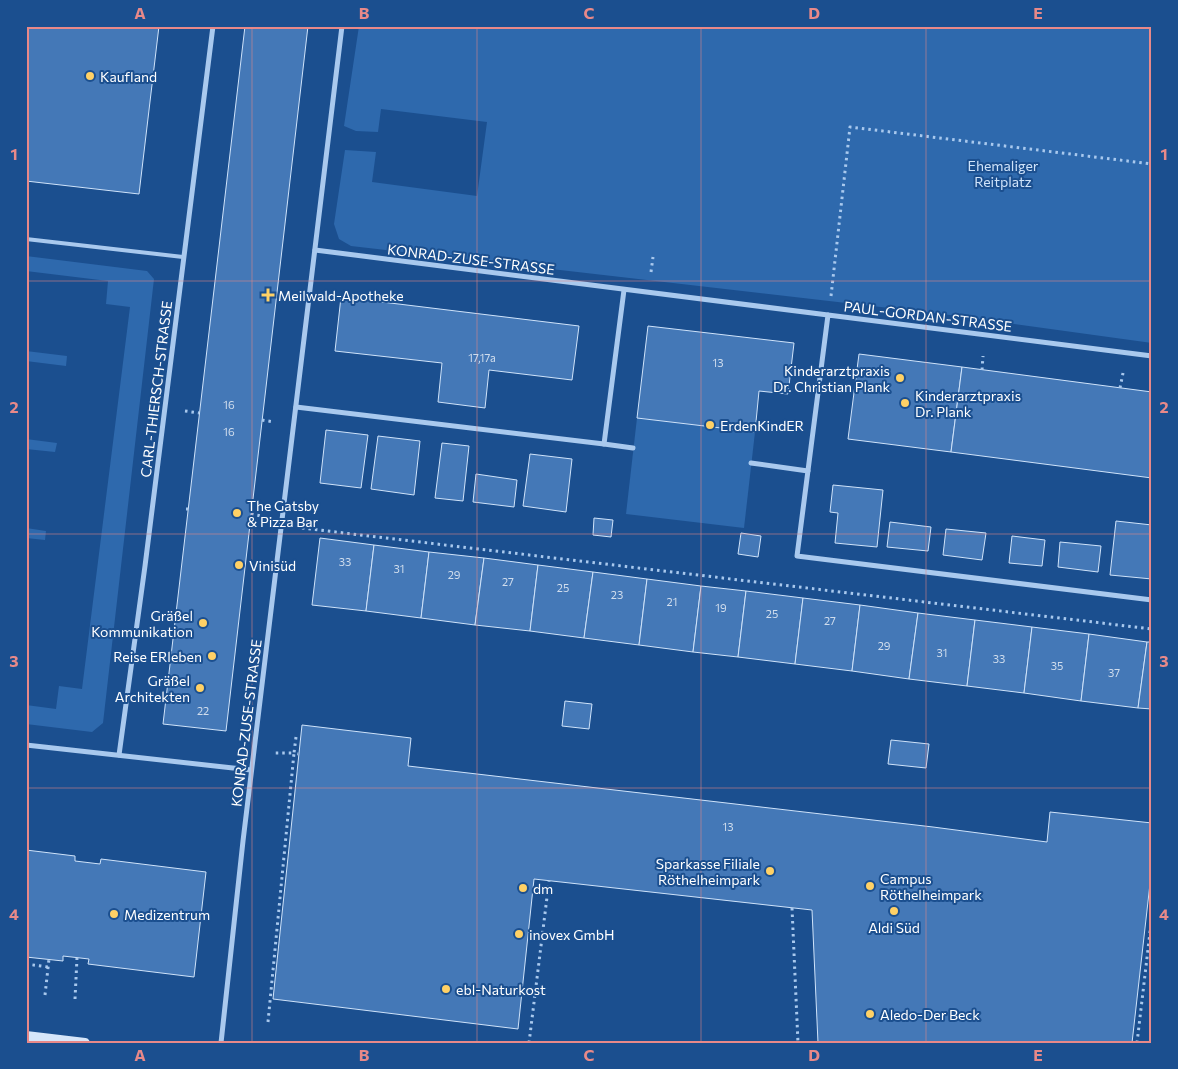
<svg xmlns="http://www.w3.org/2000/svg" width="1178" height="1069" font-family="Commissioner,sans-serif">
	<rect width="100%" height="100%" fill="#1b4f8f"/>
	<!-- green -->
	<g fill="#2e69ad">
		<path d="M359 26H1152V343L950 315 351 246 339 239 334 224 345 150 376 152 372 182 477 196 487 122 381 109 378 132 356 131 344 126Z"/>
		<path d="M26 256 147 271 154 279 103 723 92 732 26 724V705L56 709 59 686 82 689 130 307 106 304 108 281 26 271Z"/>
		<path d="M26 351 67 356 66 366 26 361Z"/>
		<path d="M637 418 755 432 744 528 626 514Z"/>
		<path d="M26 439 57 443 55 452 26 449Z"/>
		<path d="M26 528 46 531 45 540 26 538Z"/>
	</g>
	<!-- building -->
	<g fill="#4478b7" stroke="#cfe3fa">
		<path d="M26 26H159L139 194 26 181Z"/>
		<path d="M245 26H308L226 731 163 724Z"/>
		<path d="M341 297 579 326 572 380 489 370 485 408 438 402 442 363 335 351Z"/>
		<path d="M648 326 794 343 788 394 759 391 755 432 637 418Z"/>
		<path d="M859 354 962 367 951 452 848 439Z"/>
		<path d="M962 367 1152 392V478L951 452Z"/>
		<path d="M326 430 368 435 361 488 320 483Z"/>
		<path d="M378 436 420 441 414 495 371 489Z"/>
		<path d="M442 443 469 446 463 501 435 498Z"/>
		<path d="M530 454 572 459 566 512 523 506Z"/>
		<path d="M476 474 517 480 514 507 473 502Z"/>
		<path d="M833 485 883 490 877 547 835 543 838 513 830 512Z"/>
		<path d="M594 518 613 520 611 537 593 535Z"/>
		<path d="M1116 521 1152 525V579L1110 575Z"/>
		<path d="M890 522 931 527 928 551 887 547Z"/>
		<path d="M946 529 986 533 982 560 943 555Z"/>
		<path d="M741 533 761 536 758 557 738 554Z"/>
		<path d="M1012 536 1045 540 1042 566 1009 563Z"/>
		<path d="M320 538 374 545 366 611 312 605Z"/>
		<path d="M1060 542 1101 546 1098 572 1058 567Z"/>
		<path d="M374 545 429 552 421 618 366 611Z"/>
		<path d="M429 552 484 558 475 625 421 618Z"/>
		<path d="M484 558 538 565 530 631 475 625Z"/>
		<path d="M538 565 593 572 584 638 530 631Z"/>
		<path d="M593 572 647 579 639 645 584 638Z"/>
		<path d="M647 579 701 586 693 652 639 645Z"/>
		<path d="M701 586 746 591 738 657 693 652Z"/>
		<path d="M746 591 803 598 795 664 738 657Z"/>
		<path d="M803 598 860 605 852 671 795 664Z"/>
		<path d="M860 605 918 613 909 679 852 671Z"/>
		<path d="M918 613 975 620 967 686 909 679Z"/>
		<path d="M975 620 1032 627 1024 693 967 686Z"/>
		<path d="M1032 627 1089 634 1081 701 1024 693Z"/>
		<path d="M1089 634 1147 642 1138 708 1081 701Z"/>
		<path d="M1147 642H1152V709L1138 708Z"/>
		<path d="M565 701 592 704 589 729 562 726Z"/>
		<path d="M302 725 411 738 408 766 933 827 1047 842 1050 812 1152 823V866L1132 1043H818L812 910 534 879 518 1029 273 999Z"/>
		<path d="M891 740 929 744 926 768 888 764Z"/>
		<path d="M26 850 75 856V861L100 864 101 859 206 872 194 977 88 964 89 959 63 956V961L26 957Z"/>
	</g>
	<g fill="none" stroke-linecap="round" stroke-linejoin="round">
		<!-- path -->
		<g stroke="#a9c9ee" stroke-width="3" stroke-dasharray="2.5 4" stroke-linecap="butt">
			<path d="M651 272 653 257"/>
			<path d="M831 296 850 127 1152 164"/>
			<path d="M982 370 983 356"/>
			<path d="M1120 388 1123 373"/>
			<path d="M185 411 199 413"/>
			<path d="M262 420 274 422"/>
			<path d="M186 509H188"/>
			<path d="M251 514 261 516"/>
			<path d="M302 528 1152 629"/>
			<path d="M296 737 294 753 298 754"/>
			<path d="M792 908 798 1043"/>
			<path d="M26 964 48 967"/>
			<path d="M45 995 49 959"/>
			<path d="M75 999 77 958"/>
			<path d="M268 1022 294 753H275"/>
			<path d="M529 1043 549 881"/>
			<path d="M1137 1043 1152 915"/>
		</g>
		<!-- lane -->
		<path stroke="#a9c9ee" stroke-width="4" d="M26 239 183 257"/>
		<!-- street -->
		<g stroke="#a9c9ee" stroke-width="5">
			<path d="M315 250 828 315"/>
			<path d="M1152 356 828 315 797 556 1152 600"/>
			<path d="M296 407 604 444 624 290"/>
			<path d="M604 444 633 448"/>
			<path d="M751 463 808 471"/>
			<path d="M26 745 251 770"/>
			<path d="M119 755 145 566 213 26"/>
			<path d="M221 1043 243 841 342 26"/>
		</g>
		<!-- secondary -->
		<path stroke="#d6e6fa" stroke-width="10" d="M26 1036 85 1043"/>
	</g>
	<!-- grid -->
	<path fill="none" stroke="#e88989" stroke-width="1" stroke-opacity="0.55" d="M252 26V1043M477 26V1043M701 26V1043M926 26V1043M26 281H1152M26 534H1152M26 788H1152"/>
	<!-- markers -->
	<g fill="#ffd166" stroke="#1b4f8f" stroke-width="2">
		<circle cx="90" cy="76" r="5"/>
		<path d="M265.5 287.5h5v5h5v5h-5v5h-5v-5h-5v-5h5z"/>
		<circle cx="900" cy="378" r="5"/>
		<circle cx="905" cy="403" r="5"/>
		<circle cx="710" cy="425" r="5"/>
		<circle cx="237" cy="513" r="5"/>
		<circle cx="239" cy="565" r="5"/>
		<circle cx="203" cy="623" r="5"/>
		<circle cx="212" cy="656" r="5"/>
		<circle cx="200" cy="688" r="5"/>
		<circle cx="770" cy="871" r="5"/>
		<circle cx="870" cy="886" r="5"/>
		<circle cx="523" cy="888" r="5"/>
		<circle cx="894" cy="911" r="5"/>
		<circle cx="114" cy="914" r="5"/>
		<circle cx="519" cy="934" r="5"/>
		<circle cx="446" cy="989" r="5"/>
		<circle cx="870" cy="1014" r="5"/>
	</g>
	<g text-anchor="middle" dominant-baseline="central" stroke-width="4" stroke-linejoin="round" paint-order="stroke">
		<!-- number labels -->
		<g font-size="11" fill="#d0dded">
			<text x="482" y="357">17,17a</text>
			<text x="718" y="362">13</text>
			<text x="229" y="404">16</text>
			<text x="229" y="431">16</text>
			<text x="345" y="561">33</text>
			<text x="399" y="568">31</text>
			<text x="454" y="574">29</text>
			<text x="508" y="581">27</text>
			<text x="563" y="587">25</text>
			<text x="617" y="594">23</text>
			<text x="672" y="601">21</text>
			<text x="721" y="607">19</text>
			<text x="772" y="613">25</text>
			<text x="830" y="620">27</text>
			<text x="884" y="645">29</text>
			<text x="942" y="652">31</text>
			<text x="999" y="658">33</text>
			<text x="1057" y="665">35</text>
			<text x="1114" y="672">37</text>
			<text x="203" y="710">22</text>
			<text x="728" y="826">13</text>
		</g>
		<!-- poi labels -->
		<g font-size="14" fill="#fff" stroke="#1b4f8f" text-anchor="start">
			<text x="100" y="76">Kaufland</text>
			<text x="278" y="295">Meilwald-Apotheke</text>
			<text x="890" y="370" text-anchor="end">Kinderarztpraxis<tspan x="890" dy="16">Dr. Christian Plank</tspan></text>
			<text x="915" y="395">Kinderarztpraxis<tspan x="915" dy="16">Dr. Plank</tspan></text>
			<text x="720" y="425">ErdenKindER</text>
			<text x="247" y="505">The Gatsby<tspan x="247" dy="16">&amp; Pizza Bar</tspan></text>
			<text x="249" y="565">Vinisüd</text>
			<text x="193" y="615" text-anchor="end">Gräßel<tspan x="193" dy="16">Kommunikation</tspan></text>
			<text x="202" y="656" text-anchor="end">Reise ERleben</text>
			<text x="190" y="680" text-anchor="end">Gräßel<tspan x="190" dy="16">Architekten</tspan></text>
			<text x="760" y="863" text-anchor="end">Sparkasse Filiale<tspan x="760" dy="16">Röthelheimpark</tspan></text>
			<text x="880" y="878">Campus<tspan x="880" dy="16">Röthelheimpark</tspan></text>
			<text x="533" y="888">dm</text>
			<text x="124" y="914">Medizentrum</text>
			<text x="894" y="927" text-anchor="middle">Aldi Süd</text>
			<text x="529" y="934">inovex GmbH</text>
			<text x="456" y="989">ebl-Naturkost</text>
			<text x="880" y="1014">Aledo-Der Beck</text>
		</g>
		<!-- park labels -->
		<g font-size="14" fill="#cfe3fa" stroke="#1b4f8f">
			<text x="1003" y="165">Ehemaliger<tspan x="1003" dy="16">Reitplatz</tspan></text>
		</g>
		<!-- street labels -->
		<g font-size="14" fill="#fff" stroke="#1b4f8f">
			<text transform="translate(471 259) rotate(7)">KONRAD-ZUSE-STRASSE</text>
			<text transform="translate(928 316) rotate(7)">PAUL-GORDAN-STRASSE</text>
			<text transform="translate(156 389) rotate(-83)">CARL-THIERSCH-STRASSE</text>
			<text transform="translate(246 723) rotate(-83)">KONRAD-ZUSE-STRASSE</text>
		</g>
	</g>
	<!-- border -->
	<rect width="1178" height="1069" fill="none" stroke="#1b4f8f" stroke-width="55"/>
	<rect x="28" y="28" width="1122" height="1014" fill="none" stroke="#e88989" stroke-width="2"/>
	<g font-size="16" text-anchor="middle" font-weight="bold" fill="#e88989">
		<text x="140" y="19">A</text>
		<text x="364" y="19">B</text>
		<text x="589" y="19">C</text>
		<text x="814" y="19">D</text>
		<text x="1038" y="19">E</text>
		<text x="14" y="160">1</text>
		<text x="1164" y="160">1</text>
		<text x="14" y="413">2</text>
		<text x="1164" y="413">2</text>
		<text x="14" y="667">3</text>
		<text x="1164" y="667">3</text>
		<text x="14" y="920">4</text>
		<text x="1164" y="920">4</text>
		<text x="140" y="1061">A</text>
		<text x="364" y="1061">B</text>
		<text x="589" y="1061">C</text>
		<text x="814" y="1061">D</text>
		<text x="1038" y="1061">E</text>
	</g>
</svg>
